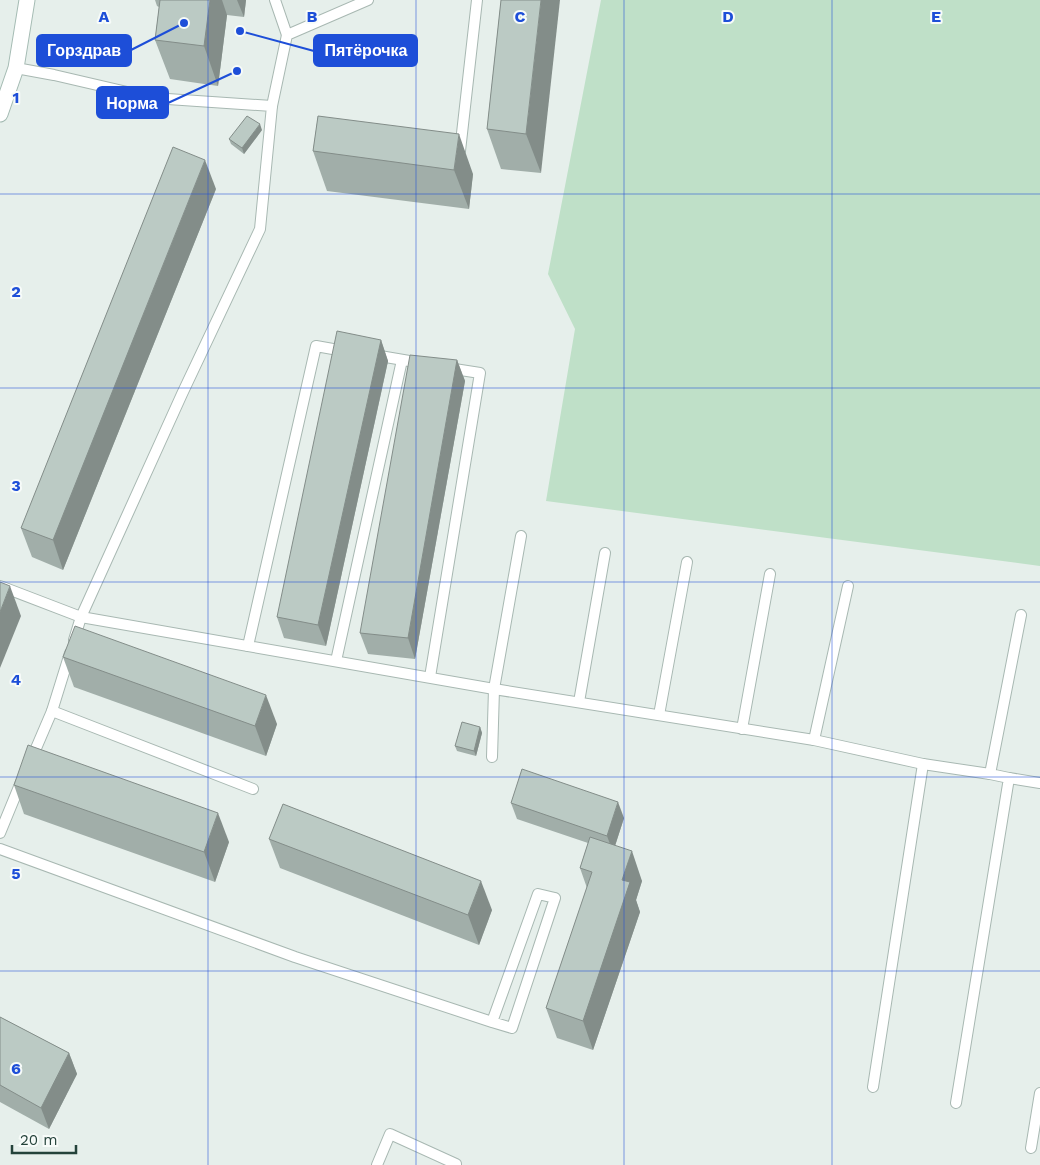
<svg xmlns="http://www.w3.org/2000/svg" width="1040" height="1165" font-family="'Work Sans',sans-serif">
	<rect width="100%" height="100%" fill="#e6efeb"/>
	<!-- green -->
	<path fill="#bfe0c8" d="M601 0H1040V566L546 501 575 329 548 274Z"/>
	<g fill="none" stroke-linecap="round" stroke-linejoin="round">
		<!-- lane casing -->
		<g stroke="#a8b8b2" stroke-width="12">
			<g id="lane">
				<path d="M275 0 287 35"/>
				<path d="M16 68 54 75 153 98 272 106 260 229 182 394 81 617 74 640"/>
				<path d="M272 106 287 35 368 0"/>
				<path d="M460 151 477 0"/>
				<path d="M374 355 421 363"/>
				<path d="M0 586 81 617 494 689 814 740 923 764"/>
				<path d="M248 646 316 346 344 351"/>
				<path d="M336 661 402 360"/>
				<path d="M430 677 480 373 448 368"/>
				<path d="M579 702 605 553"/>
				<path d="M52 711 253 789"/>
				<path d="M659 715 687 562"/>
				<path d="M742 729 770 574"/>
				<path d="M814 740 848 586"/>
				<path d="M492 757 494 689 521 536"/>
				<path d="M31 760 52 711 70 653"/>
				<path d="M1009 778 1040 783"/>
				<path d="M0 833 21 782"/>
				<path d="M0 849 295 957 492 1022 512 1028 555 898 538 894 492 1022"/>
				<path d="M873 1087 923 764 990 774"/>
				<path d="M956 1103 1009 778 990 774 1021 615"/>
				<path d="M1031 1148 1040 1093"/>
				<path d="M377 1165 390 1134 456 1164V1165"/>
			</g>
		</g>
		<!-- secondary casing -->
		<g stroke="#a4bbb3" stroke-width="17">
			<path id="secondary" d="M0 114 16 68 27 0"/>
		</g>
		<!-- lane -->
		<use href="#lane" stroke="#fff" stroke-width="10"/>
		<!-- secondary -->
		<use href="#secondary" stroke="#fff" stroke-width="15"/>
	</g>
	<!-- wall -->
	<g fill="#a1aea9">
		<path d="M155 0H246L244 17 227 15 218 86 170 79 155 40 159 7 157 6Z"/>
		<path d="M501 0 541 173 501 169 487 129Z"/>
		<path d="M318 116 473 174 469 209 327 191 313 151Z"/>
		<path d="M262 130 244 154 231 144 229 139Z"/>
		<path d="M216 189 63 570 32 557 21 528Z"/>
		<path d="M381 340 388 361 326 646 284 638 277 617Z"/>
		<path d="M457 360 465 381 415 659 368 654 360 633Z"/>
		<path d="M63 657 277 724 266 756 74 687Z"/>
		<path d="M480 727 482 733 476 756 457 751 455 746Z"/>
		<path d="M14 785 229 842 215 882 24 814Z"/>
		<path d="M511 803 624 818 615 846 642 881 636 900 640 912 593 1050 557 1038 546 1008 587 888 580 868 588 843 517 819Z"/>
		<path d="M269 839 492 910 479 945 280 868Z"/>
		<path d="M0 1017 69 1053 77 1074 49 1129 0 1102Z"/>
	</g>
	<!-- shaded-wall -->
	<g fill="#838d89">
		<path d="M210 0H222L227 15 218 86 204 46Z"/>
		<path d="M237 0H246L244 17Z"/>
		<path d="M541 0H560L541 173 526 134Z"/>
		<path d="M260 124 262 130 244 154 242 148Z"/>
		<path d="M459 134 473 174 469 209 454 170Z"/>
		<path d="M205 160 216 189 63 570 53 540Z"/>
		<path d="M381 340 388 361 326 646 318 625Z"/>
		<path d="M457 360 465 381 415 659 408 638Z"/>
		<path d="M10 586 21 616 0 668V612Z"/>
		<path d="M266 695 277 724 266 756 255 726Z"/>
		<path d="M480 727 482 733 476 756 474 751Z"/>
		<path d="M618 802 624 818 613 852 607 836Z"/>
		<path d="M218 813 229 842 215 882 204 852Z"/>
		<path d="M632 851 642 881 636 900 640 912 593 1050 583 1021 622 880Z"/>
		<path d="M481 881 492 910 479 945 468 915Z"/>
		<path d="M69 1053 77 1074 49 1129 41 1108Z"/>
	</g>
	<!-- building -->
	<g fill="#bbcac4" stroke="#838d89">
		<path d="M160 0H210L204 46 155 40Z"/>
		<path d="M501 0H541L526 134 487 129Z"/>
		<path d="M247 116 260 124 242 148 229 139Z"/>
		<path d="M318 116 459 134 454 170 313 151Z"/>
		<path d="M173 147 205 160 53 540 21 528Z"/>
		<path d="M337 331 381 340 318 625 277 617Z"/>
		<path d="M410 355 457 360 408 638 360 633Z"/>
		<path d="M0 582 10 586 0 612Z"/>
		<path d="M75 626 266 695 255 726 63 657Z"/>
		<path d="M462 722 480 727 474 751 455 746Z"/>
		<path d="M28 745 218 813 204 852 14 785Z"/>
		<path d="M522 769 618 802 607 836 511 803Z"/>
		<path d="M283 804 481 881 468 915 269 839Z"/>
		<path d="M590 837 632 851 622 880 630 882 583 1021 546 1008 592 872 580 868Z"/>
		<path d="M0 1017 69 1053 41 1108 0 1085Z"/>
	</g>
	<!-- grid -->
	<path fill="none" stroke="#1d4ed8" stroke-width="1" stroke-opacity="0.55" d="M208 0V1165M416 0V1165M624 0V1165M832 0V1165M0 194H1040M0 388H1040M0 582H1040M0 777H1040M0 971H1040"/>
	<g font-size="16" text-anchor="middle" font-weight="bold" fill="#1d4ed8" stroke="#f7fbf9" stroke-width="4" stroke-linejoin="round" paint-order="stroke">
		<text x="104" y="22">A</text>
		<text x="312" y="22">B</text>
		<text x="520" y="22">C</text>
		<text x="728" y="22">D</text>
		<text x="936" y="22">E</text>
		<text x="16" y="103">1</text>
		<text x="16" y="297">2</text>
		<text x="16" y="491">3</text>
		<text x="16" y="685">4</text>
		<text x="16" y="879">5</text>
		<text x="16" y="1074">6</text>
	</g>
	<!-- callouts -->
	<path fill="none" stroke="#1d4ed8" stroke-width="2" d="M184 23L131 50M240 31L314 51M237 71L168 103"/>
	<g fill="#1d4ed8" stroke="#f7fbf9" stroke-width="2">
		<circle cx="184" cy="23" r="5"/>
		<circle cx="240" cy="31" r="5"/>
		<circle cx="237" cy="71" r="5"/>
	</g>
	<g fill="#1d4ed8" stroke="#1d4ed8" stroke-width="2">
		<rect x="37" y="35" width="94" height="31" rx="5"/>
		<rect x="314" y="35" width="103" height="31" rx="5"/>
		<rect x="97" y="87" width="71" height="31" rx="5"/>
	</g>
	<g font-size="16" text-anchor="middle" font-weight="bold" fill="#fff">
		<text x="84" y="56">Горздрав</text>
		<text x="366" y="56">Пятёрочка</text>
		<text x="132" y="109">Норма</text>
	</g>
	<!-- scale -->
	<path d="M12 1145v8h64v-8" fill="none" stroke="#24423a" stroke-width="2.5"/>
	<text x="20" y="1145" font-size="15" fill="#24423a" stroke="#f7fbf9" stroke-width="4" paint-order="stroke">20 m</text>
</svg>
